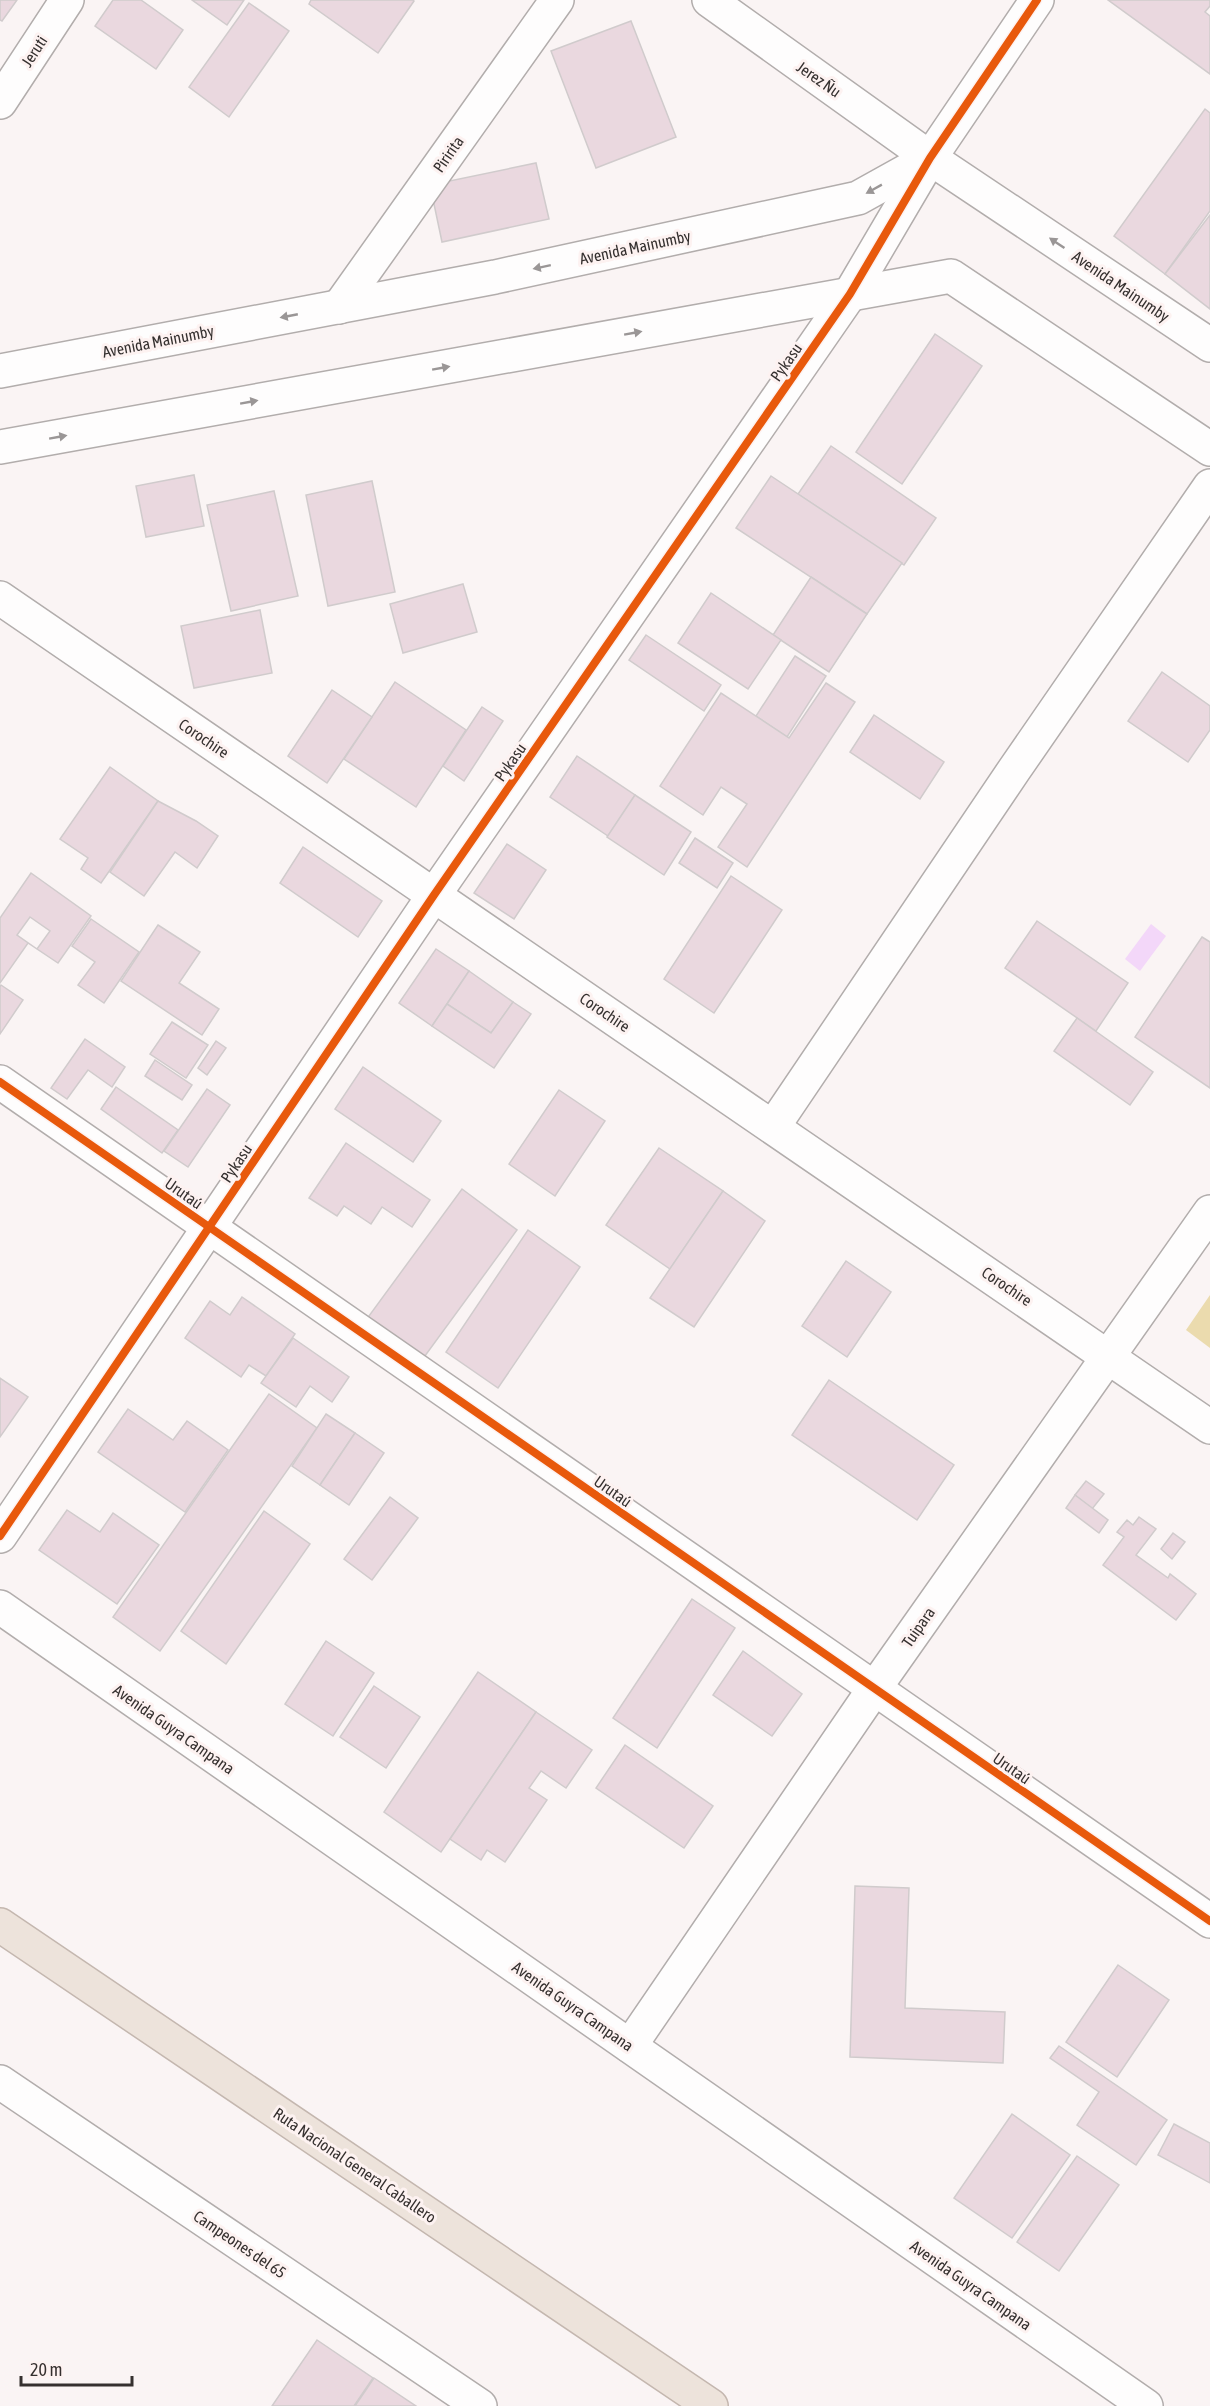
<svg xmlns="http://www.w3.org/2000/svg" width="1210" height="2406" font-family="'Asap Condensed',sans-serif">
	<rect width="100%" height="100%" fill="#faf4f4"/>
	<!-- green -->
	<path fill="#ebdbae" d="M1210 1295V1348L1186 1330Z"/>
	<!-- water -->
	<path fill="#f3d7f9" d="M1151 924 1166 936 1140 971 1125 959Z"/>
	<!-- building -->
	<g fill="#ead8df" stroke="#d0cbcc" stroke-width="1.5" fill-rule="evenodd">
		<path d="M0 0H17L2 21 0 20Z"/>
		<path d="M113 0H141L183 30 156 69 95 26Z"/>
		<path d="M192 0H244L227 25Z"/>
		<path d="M311 0H413L414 1 378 53 309 4Z"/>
		<path d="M1108 0H1210V6L1205 12 1210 16V74Z"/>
		<path d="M249 3 289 31 229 117 189 87Z"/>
		<path d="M631 21 676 137 596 168 551 51Z"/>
		<path d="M1205 109 1210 113V211L1165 274 1114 236Z"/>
		<path d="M536 163 549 219 442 242 430 185Z"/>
		<path d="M1210 215V309L1165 274Z"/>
		<path d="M935 334 982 366 902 484 856 452Z"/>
		<path d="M831 446 936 518 904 565 798 494Z"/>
		<path d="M194 475 204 526 146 537 136 486Z"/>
		<path d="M771 476 902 563 867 614 736 528Z"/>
		<path d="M372 481 395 592 328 606 306 495Z"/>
		<path d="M274 491 298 596 231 611 207 505Z"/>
		<path d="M811 577 867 614 829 672 773 635Z"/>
		<path d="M463 584 477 632 403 653 390 604Z"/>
		<path d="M711 593 781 640 748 689 678 643Z"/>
		<path d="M260 610 272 673 194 688 181 626Z"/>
		<path d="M646 635 721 685 704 711 629 660Z"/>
		<path d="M795 656 826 676 787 737 756 716Z"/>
		<path d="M1162 672 1210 706V730L1188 762 1128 721Z"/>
		<path d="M395 682 466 730 416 807 344 759Z"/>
		<path d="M826 683 855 702 747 867 718 847 747 804 721 787 703 815 660 786 721 693 789 738Z"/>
		<path d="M332 690 372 717 327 783 288 756Z"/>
		<path d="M482 707 503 721 464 781 443 766Z"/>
		<path d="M874 715 944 762 920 799 850 752Z"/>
		<path d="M577 756 635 795 608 836 550 797Z"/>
		<path d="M110 767 158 801 101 883 81 869 88 858 60 839Z"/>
		<path d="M635 795 691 832 664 875 607 837Z"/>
		<path d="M158 801 196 821 218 836 197 868 175 852 144 896 110 872Z"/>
		<path d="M695 838 733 863 717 888 679 863Z"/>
		<path d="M507 844 546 870 514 919 474 893Z"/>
		<path d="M303 847 382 901 358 937 280 883Z"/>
		<path d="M31 873 91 916 58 963 28 943 0 983V918ZM30 917 50 931 37 949 17 935Z"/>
		<path d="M731 876 782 910 714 1013 664 979Z"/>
		<path d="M91 919 139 952 104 1003 78 985 95 962 72 946Z"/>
		<path d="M1037 921 1128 983 1096 1031 1005 968Z"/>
		<path d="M158 925 200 952 179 983 219 1009 202 1035 121 981Z"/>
		<path d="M1202 937 1210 942V1088L1135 1037Z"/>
		<path d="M436 949 469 971 432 1026 399 1003Z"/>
		<path d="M469 971 513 1002 491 1033 447 1004Z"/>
		<path d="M1 985 23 1000 0 1034V987Z"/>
		<path d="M513 1002 531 1014 494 1068 432 1026 447 1004 491 1033Z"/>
		<path d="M1077 1018 1153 1072 1130 1105 1054 1051Z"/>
		<path d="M172 1022 208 1045 186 1078 150 1054Z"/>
		<path d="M85 1039 125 1067 112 1087 88 1070 67 1099 51 1088Z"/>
		<path d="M216 1041 226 1048 207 1075 198 1068Z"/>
		<path d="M155 1060 192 1085 182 1100 145 1076Z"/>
		<path d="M363 1067 441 1121 413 1162 335 1109Z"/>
		<path d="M116 1087 178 1130 162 1153 101 1109Z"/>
		<path d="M207 1089 230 1105 188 1167 164 1151Z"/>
		<path d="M559 1090 605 1121 555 1196 509 1164Z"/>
		<path d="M346 1143 430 1200 412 1227 382 1207 371 1224 344 1206 337 1216 309 1198Z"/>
		<path d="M659 1148 723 1191 670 1269 606 1225Z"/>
		<path d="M462 1189 517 1230 422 1360 366 1320Z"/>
		<path d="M723 1191 765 1221 694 1327 650 1298Z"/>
		<path d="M528 1230 580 1267 498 1388 446 1352Z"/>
		<path d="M846 1261 891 1292 847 1357 802 1326Z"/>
		<path d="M242 1297 295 1334 266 1376 249 1365 241 1377 185 1338 210 1301 230 1315Z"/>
		<path d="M293 1338 349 1377 332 1402 310 1386 296 1407 261 1383Z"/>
		<path d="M0 1378 28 1397 0 1437Z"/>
		<path d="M829 1380 954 1465 917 1520 792 1435Z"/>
		<path d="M269 1394 317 1428 160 1651 113 1617Z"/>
		<path d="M128 1409 173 1440 187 1421 228 1450 185 1512 98 1452Z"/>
		<path d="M326 1414 355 1433 320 1485 292 1466Z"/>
		<path d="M355 1433 384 1453 349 1505 320 1485Z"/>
		<path d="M1086 1481 1104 1494 1092 1509 1075 1495Z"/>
		<path d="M1075 1495 1108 1520 1099 1533 1066 1508Z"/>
		<path d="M390 1497 418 1518 372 1580 344 1559Z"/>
		<path d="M67 1510 100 1532 113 1513 159 1545 117 1604 39 1550Z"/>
		<path d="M264 1511 310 1544 226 1664 181 1631Z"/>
		<path d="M1139 1517 1156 1529 1136 1555 1168 1578 1170 1574 1196 1594 1176 1620 1103 1565 1124 1537 1117 1532 1127 1520 1133 1525Z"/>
		<path d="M1173 1533 1185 1542 1172 1559 1161 1549Z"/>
		<path d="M692 1599 735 1628 657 1748 613 1718Z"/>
		<path d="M326 1641 374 1673 333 1736 285 1704Z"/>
		<path d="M743 1651 802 1694 772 1736 713 1695Z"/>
		<path d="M478 1672 536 1712 441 1852 384 1812Z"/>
		<path d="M374 1686 420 1717 386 1768 340 1737Z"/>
		<path d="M536 1712 592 1750 566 1788 541 1771 529 1788 547 1800 505 1862 487 1850 481 1860 450 1839Z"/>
		<path d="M625 1745 713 1806 684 1848 596 1788Z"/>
		<path d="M855 1886 909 1888 905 2008 1005 2012 1003 2063 850 2057Z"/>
		<path d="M1118 1965 1169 2000 1117 2077 1066 2042Z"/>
		<path d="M1059 2046 1167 2120 1136 2165 1077 2125 1099 2092 1050 2058Z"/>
		<path d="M1012 2114 1070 2155 1012 2238 954 2198Z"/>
		<path d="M1174 2124 1210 2143V2183L1158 2155Z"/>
		<path d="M1077 2156 1119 2185 1059 2271 1017 2242Z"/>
		<path d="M317 2340 373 2378 354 2406H272Z"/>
		<path d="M374 2378 416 2406H355Z"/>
	</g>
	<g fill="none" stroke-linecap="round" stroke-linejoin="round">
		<!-- minor casing -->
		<g stroke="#b2adac" stroke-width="36">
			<g id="minor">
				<path d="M709 0 930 158"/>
				<path d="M0 102 67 0"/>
				<path d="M339 307 557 0"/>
				<path d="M0 371 495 277 858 198 930 158 1210 345"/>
				<path d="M0 447 951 276 1210 449"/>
				<path d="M0 598 1210 1427"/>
				<path d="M0 1082 1210 1921"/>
				<path d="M773 1127 1014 770 1210 486"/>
				<path d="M0 1536 434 895 850 294 930 158 1037 0"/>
				<path d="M0 1607 1146 2406"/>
				<path d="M630 2046 874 1689 1210 1212"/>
				<path d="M0 2082 480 2406"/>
			</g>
		</g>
		<!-- highway casing -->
		<g stroke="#c4b7af" stroke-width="36">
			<path id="highway" d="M0 1925 711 2406"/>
		</g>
		<!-- minor -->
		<use href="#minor" stroke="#fefdfd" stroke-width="33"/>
		<!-- highway -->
		<use href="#highway" stroke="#ede3db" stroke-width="33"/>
		<!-- cycleway casing -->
		<g stroke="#fdf2f1" stroke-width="11">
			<g id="cycleway">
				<path d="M0 1082 1210 1921"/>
				<path d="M0 1536 434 895 850 294 930 158 1037 0"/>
			</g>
		</g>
		<!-- cycleway -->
		<use href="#cycleway" stroke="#e8590c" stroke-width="8"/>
	</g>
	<!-- one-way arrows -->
	<defs><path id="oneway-solid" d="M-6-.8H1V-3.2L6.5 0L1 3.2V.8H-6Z" transform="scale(1.5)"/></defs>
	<g fill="#9a9696">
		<use href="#oneway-solid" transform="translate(874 189) rotate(151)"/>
		<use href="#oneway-solid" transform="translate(1057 243) rotate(-146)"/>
		<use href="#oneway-solid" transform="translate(542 267) rotate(168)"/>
		<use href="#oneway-solid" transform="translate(289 316) rotate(169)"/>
		<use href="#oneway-solid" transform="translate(633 333) rotate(-10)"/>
		<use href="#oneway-solid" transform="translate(441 368) rotate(-10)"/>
		<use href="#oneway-solid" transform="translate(249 402) rotate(-10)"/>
		<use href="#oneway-solid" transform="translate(58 437) rotate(-10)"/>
	</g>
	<g text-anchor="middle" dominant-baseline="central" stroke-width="6" stroke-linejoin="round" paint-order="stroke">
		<!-- street labels -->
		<g font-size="16" fill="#35302f" stroke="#fdf2f1">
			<text transform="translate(34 51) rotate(-57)">Jeruti</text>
			<text transform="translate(819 79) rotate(35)">Jerez Ñu</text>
			<text transform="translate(448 154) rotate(-55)">Piririta</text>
			<text transform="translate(635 247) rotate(-12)">Avenida Mainumby</text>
			<text transform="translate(1121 286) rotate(34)">Avenida Mainumby</text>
			<text transform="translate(158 341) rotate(-11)">Avenida Mainumby</text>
			<text transform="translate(786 362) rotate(-55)">Pykasu</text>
			<text transform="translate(204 738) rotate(34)">Corochire</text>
			<text transform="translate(510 762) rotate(-55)">Pykasu</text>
			<text transform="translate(605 1012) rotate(34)">Corochire</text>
			<text transform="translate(236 1163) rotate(-56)">Pykasu</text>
			<text transform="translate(184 1193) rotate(35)">Urutaú</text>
			<text transform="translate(1007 1286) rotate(34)">Corochire</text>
			<text transform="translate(613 1491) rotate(35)">Urutaú</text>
			<text transform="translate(918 1627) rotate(-55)">Tuipara</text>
			<text transform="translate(174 1729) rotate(35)">Avenida Guyra Campana</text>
			<text transform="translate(1012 1768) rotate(35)">Urutaú</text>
			<text transform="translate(573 2006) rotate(35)">Avenida Guyra Campana</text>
			<text transform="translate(355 2165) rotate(34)">Ruta Nacional General Caballero</text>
			<text transform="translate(240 2244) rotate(34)">Campeones del 65</text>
			<text transform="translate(971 2285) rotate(35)">Avenida Guyra Campana</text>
		</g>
	</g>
	<!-- scale -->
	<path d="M21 2376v9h111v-9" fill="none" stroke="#35302f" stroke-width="3"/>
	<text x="30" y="2376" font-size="18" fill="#35302f" stroke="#fdf2f1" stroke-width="4.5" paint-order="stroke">20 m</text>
</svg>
